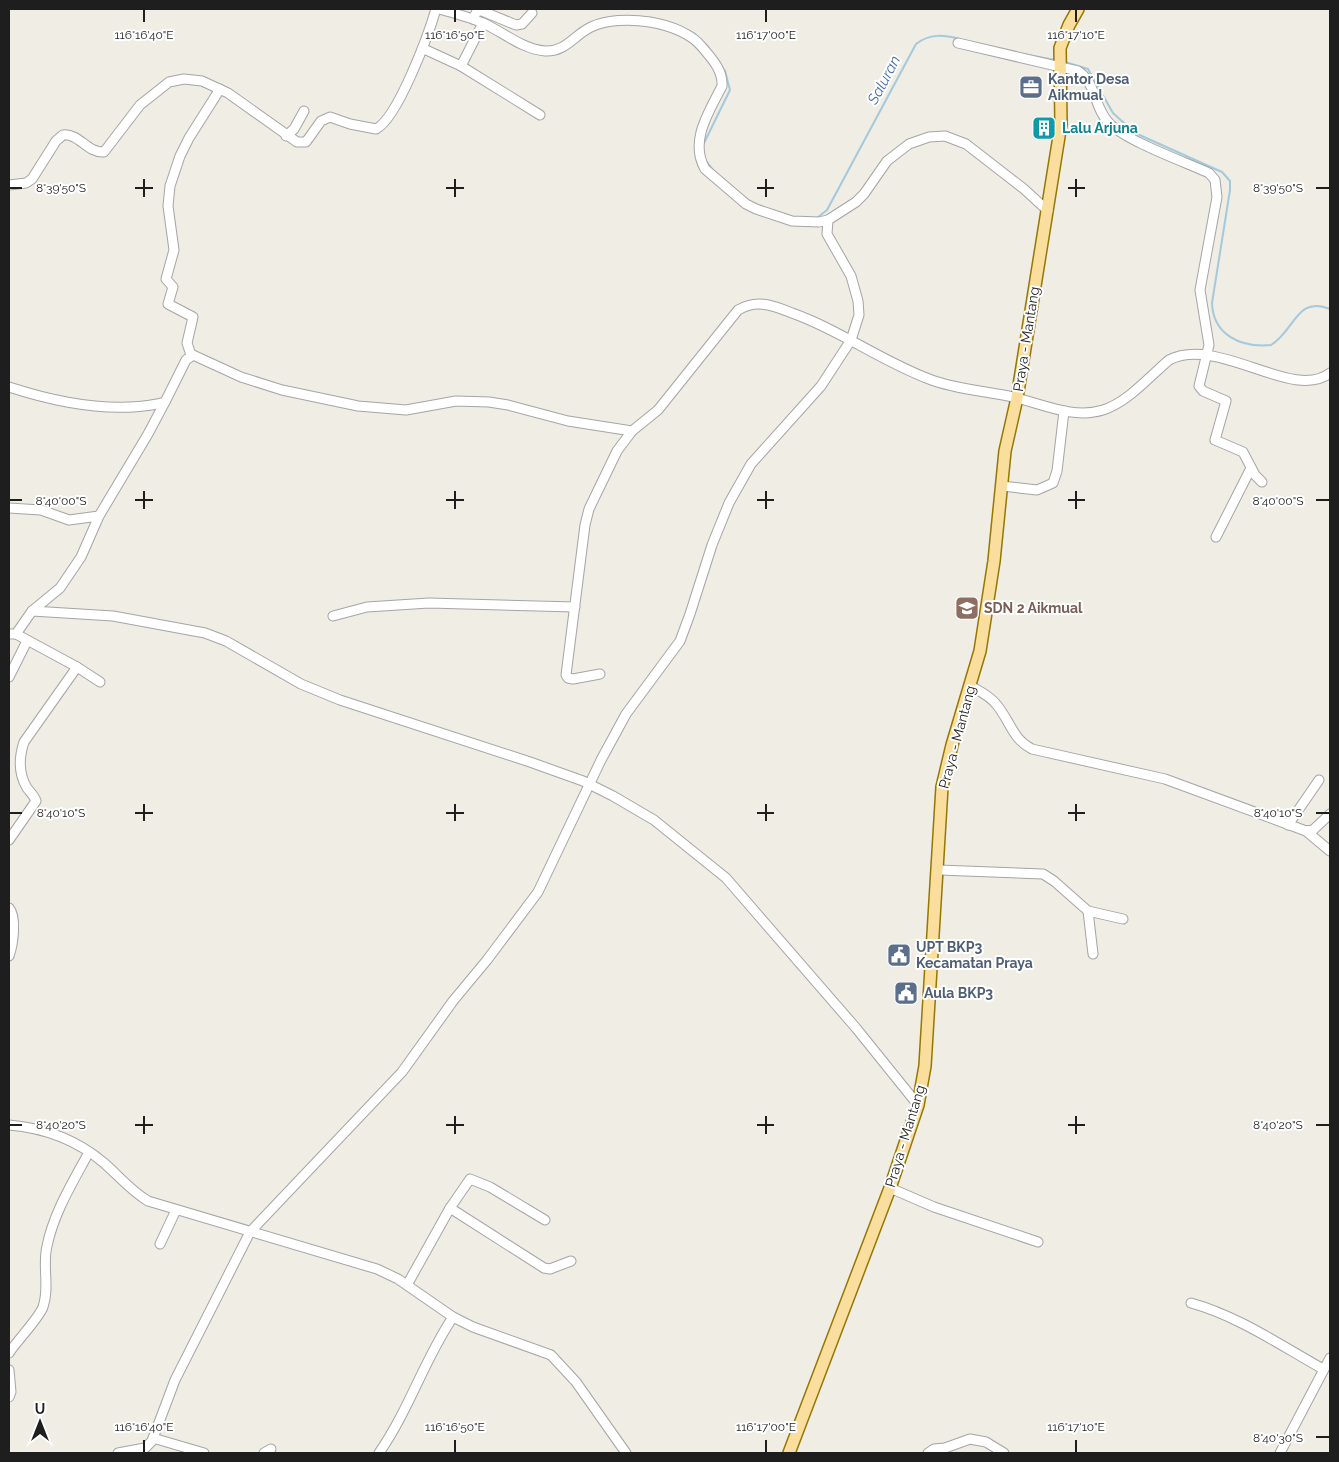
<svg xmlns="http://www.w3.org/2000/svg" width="1339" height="1462" font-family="Raleway,sans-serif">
	<rect width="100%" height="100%" fill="#efede4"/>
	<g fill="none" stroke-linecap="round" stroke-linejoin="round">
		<!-- stream -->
		<g stroke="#a5c9dc" stroke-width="2">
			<path d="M681 27 695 34 709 48"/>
			<path d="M1023 54 1055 60"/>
			<path d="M1065 62 1088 69 1113 113 1135 133 1222 172 1230 181V190L1212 303C1213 335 1241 348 1271 345 1295 331 1296 295 1330 309"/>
			<path d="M704 143 730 90 725 71 716 58"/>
			<path d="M707 162 713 170"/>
			<path d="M817 218 827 210 916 44C930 33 944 35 960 39"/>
		</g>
		<!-- minor casing -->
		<g stroke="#a5a5a5" stroke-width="11">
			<g id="minor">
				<path d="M439 9C454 13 469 17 483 23 503 32 522 49 545 51 566 52 574 35 591 27 621 13 681 21 702 47 712 59 723 70 722 86 709 112 689 141 705 169L746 204 756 209 792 221 819 222 828 220 856 202 864 194 887 161 909 144 929 137 945 136 966 144 1024 189 1048 211"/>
				<path d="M473 19 477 11H482L516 25 522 24 532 13"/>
				<path d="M958 43 1078 71C1096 82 1094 108 1109 123 1126 141 1185 162 1209 173L1215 180 1217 197 1200 290 1209 345 1199 386 1203 391 1226 401 1215 440 1243 452 1255 475 1262 482"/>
				<path d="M424 49 461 66 540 115"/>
				<path d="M461 66 483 23"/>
				<path d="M286 136 294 129 304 111"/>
				<path d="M9 185 26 183 32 179 56 141 63 135C79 133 87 153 104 152L140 105 169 82 184 79 202 81 228 93 297 142H306L321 121 330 117 350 124 376 129C398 118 429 33 436 9"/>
				<path d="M191 355 187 343 193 317 168 304 173 287 166 279 174 250 168 206 170 186 180 156 189 138 220 89"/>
				<path d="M9 387C55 402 109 413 157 404L165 402 186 360 193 355 241 377 282 390 358 406 406 410 456 401 489 402 508 405 568 421 632 431 658 410 738 310C745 306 751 304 759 304 771 304 782 309 792 313 840 330 881 361 929 379 957 390 988 391 1017 398 1045 405 1074 419 1103 410 1128 402 1149 377 1169 360 1218 335 1293 402 1330 373"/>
				<path d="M1002 486 1037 490 1053 483 1057 471 1064 411"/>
				<path d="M9 508 41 510 69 520 99 516"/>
				<path d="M1216 537 1251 468"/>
				<path d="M32 611 113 616 205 633 226 641 301 684 340 700 530 762 583 781 613 796 654 820 726 878 856 1028 918 1105"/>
				<path d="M333 616 367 607 429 603 575 607"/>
				<path d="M9 634H16L32 611 60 588 81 557 99 516 148 434 165 402"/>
				<path d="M77 667 100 682"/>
				<path d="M600 674 573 679 568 678 566 675 585 525 589 509 617 451 632 431"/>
				<path d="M9 677 27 641"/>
				<path d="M971 686C979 691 990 696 996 704 1010 720 1012 739 1032 749L1165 779 1306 831 1313 830 1330 814"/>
				<path d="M1288 825 1319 780"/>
				<path d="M1306 831 1330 851"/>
				<path d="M9 840 36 801C34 795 30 792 27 788 18 773 19 757 24 742L77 667 16 634"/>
				<path d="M939 870 1043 874 1054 881 1088 911 1093 954"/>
				<path d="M9 908C17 917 13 945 9 956"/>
				<path d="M1088 911 1123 919"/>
				<path d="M9 1125C45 1128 76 1139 104 1163 119 1176 131 1191 148 1201L377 1269 398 1279 453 1317 473 1327 551 1355 576 1382 626 1453"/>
				<path d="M890 1188 934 1207 1038 1242"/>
				<path d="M450 1208 544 1268 550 1269 571 1261"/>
				<path d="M160 1244 176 1210"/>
				<path d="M407 1285 450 1208 470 1179 490 1187 545 1220"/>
				<path d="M1191 1303C1238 1316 1280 1345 1323 1369"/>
				<path d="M9 1353C16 1342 39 1318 43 1307 50 1287 42 1266 47 1246 54 1212 73 1182 89 1152"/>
				<path d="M9 1370 11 1392 9 1397"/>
				<path d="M153 1438 204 1453"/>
				<path d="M118 1453 145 1448 152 1441 175 1380 250 1232 402 1072 453 1001 487 960 538 892 601 760 626 714 680 641 690 614 712 545 729 503 751 464 821 386 851 340 859 315 858 301 851 276 827 234 828 220"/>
				<path d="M264 1453 271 1449"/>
				<path d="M379 1453C409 1410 424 1360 453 1317"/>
				<path d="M928 1453 934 1449 945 1448 970 1439 986 1442 1004 1453"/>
				<path d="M1280 1453 1330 1358"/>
			</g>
		</g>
		<!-- major casing -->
		<g stroke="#957703" stroke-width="14">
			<path id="major" d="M789 1453 890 1188 918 1105 925 1066 942 787 952 745 980 651 994 561 1005 451 1017 398 1061 124 1060 48 1069 25 1078 9"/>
		</g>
		<!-- minor -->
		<use href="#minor" stroke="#fff" stroke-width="9"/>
		<!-- major -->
		<use href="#major" stroke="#fade9e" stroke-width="11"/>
	</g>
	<!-- ticks -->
	<path fill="none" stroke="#1e1e1e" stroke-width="2" d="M144 10V22M455 10V22M766 10V22M1076 10V22M144 179V197M455 179V197M766 179V197M1076 179V197M10 188H22M135 188H153M446 188H464M757 188H774M1068 188H1085M1316 188H1329M144 491V509M455 491V509M766 491V509M1076 491V509M10 500H22M135 500H153M446 500H464M757 500H774M1068 500H1085M1316 500H1329M144 804V821M455 804V821M766 804V821M1076 804V821M10 813H22M135 813H153M446 813H464M757 813H774M1068 813H1085M1316 813H1329M144 1116V1134M455 1116V1134M766 1116V1134M1076 1116V1134M10 1125H22M135 1125H153M446 1125H464M757 1125H774M1068 1125H1085M1316 1125H1329M1316 1437H1329M144 1440V1452M455 1440V1452M766 1440V1452M1076 1440V1452"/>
	<!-- icons -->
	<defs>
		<g id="office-square" transform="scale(1.25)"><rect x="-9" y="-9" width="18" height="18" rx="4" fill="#5c6f8a" stroke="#fff"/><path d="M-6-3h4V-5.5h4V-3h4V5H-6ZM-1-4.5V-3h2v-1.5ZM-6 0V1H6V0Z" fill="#fff"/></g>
		<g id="building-square" transform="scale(1.25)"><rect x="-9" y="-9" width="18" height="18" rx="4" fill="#0f9aa8" stroke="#fff"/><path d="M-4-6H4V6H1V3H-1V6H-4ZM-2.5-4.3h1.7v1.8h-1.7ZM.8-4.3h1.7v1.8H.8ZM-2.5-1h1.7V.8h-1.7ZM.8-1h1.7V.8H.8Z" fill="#fff"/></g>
		<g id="school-square" transform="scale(1.25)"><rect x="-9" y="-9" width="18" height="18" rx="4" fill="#8d6e63" stroke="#fff"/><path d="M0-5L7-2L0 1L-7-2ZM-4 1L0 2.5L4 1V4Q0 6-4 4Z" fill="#fff"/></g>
		<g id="civic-square" transform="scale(1.25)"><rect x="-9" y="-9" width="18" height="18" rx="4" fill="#5c6f8a" stroke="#fff"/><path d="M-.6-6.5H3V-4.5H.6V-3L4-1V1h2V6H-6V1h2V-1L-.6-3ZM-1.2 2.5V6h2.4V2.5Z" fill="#fff"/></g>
	</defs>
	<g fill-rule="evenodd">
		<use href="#office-square" x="1031" y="87"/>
		<use href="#building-square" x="1044" y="128"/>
		<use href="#school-square" x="967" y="608"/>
		<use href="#civic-square" x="899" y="955"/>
		<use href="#civic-square" x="906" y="993"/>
	</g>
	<g text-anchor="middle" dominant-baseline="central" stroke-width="4" stroke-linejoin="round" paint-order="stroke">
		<!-- service labels -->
		<g font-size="14" font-weight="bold" fill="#4e5e75" stroke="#fff" text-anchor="start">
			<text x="1048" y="79">Kantor Desa<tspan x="1048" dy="16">Aikmual</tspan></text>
			<text x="916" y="947">UPT BKP3<tspan x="916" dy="16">Kecamatan Praya</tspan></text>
			<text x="924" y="993">Aula BKP3</text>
		</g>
		<!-- culture labels -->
		<g font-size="14" font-weight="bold" fill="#0d838f" stroke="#fff" text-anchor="start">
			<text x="1062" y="128">Lalu Arjuna</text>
		</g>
		<!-- street labels -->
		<g font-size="14" fill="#1e1e1e" stroke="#fff">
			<text transform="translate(1026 339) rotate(-81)">Praya - Mantang</text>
			<text transform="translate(957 737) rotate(-75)">Praya - Mantang</text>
			<text transform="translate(905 1136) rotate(-73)">Praya - Mantang</text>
		</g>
		<!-- education labels -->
		<g font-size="14" font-weight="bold" fill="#785e54" stroke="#fff" text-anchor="start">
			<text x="984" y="608">SDN 2 Aikmual</text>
		</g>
		<!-- water labels -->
		<g font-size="15" font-style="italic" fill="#4c70ac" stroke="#fff">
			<text transform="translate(884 80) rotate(-62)">Saluran</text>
		</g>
	</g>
	<g font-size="12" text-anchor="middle" fill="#1e1e1e" stroke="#fff" stroke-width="4" stroke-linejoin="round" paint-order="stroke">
		<text x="144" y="39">116°16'40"E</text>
		<text x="455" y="39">116°16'50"E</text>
		<text x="766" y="39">116°17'00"E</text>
		<text x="1076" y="39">116°17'10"E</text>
		<text x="61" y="192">8°39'50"S</text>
		<text x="1278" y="192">8°39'50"S</text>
		<text x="61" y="505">8°40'00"S</text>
		<text x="1278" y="505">8°40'00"S</text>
		<text x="61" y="817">8°40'10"S</text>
		<text x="1278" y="817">8°40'10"S</text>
		<text x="61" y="1129">8°40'20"S</text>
		<text x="1278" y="1129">8°40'20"S</text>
		<text x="144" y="1431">116°16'40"E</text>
		<text x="455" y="1431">116°16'50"E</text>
		<text x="766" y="1431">116°17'00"E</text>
		<text x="1076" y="1431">116°17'10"E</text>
		<text x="1278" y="1442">8°40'30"S</text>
	</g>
	<!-- border -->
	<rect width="1339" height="1462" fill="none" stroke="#1e1e1e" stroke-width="20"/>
	<!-- north arrow -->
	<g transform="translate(40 1422)" stroke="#ffffff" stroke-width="4" paint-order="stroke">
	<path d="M0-4L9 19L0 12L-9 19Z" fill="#1e1e1e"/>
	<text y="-8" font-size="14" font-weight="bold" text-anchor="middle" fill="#1e1e1e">U</text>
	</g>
</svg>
